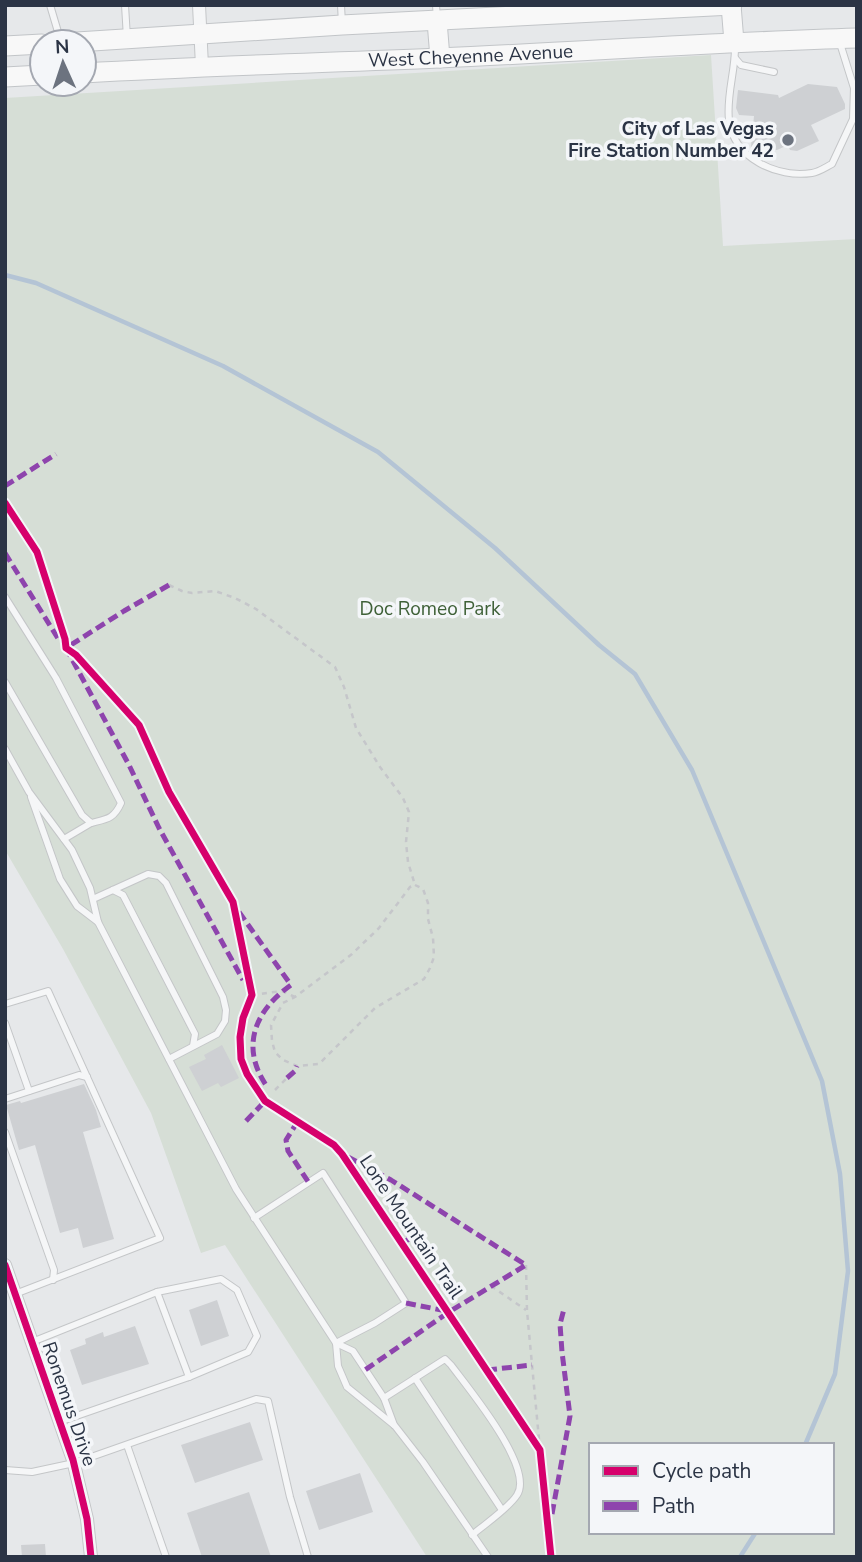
<svg xmlns="http://www.w3.org/2000/svg" width="862" height="1562" font-family="'Nunito Sans',sans-serif">
	<rect width="100%" height="100%" fill="#e6e8ea"/>
	<!-- green -->
	<path fill="#d6ded6" fill-rule="evenodd" d="M711 55 723 246 857 239V1557H427L225 1245 201 1253 151 1113 63 949 5 850V98ZM591 1445H832V1532H591Z"/>
	<g fill="none" stroke-linecap="round" stroke-linejoin="round">
		<!-- stream -->
		<g stroke="#b4c4d5" stroke-width="4.5">
			<path d="M5 275 36 283 223 366 378 452 495 548 599 645 635 674 692 770 822 1081 840 1174 848 1271 835 1374 805 1445"/>
			<path d="M740 1557 756 1532"/>
		</g>
	</g>
	<!-- building -->
	<g fill="#ced0d3">
		<path d="M808 84 837 87 845 104V109L811 125 819 141 797 151 790 150 788 145 777 150 751 147 754 116 739 115 736 108 738 90 778 95 779 98Z"/>
		<path d="M222 1045 239 1078 221 1087 218 1083 202 1091 189 1067 206 1059 204 1055Z"/>
		<path d="M84 1084 96 1110 101 1127 83 1132 114 1239 83 1248 78 1228 60 1233 35 1145 19 1150 6 1105 20 1101 21 1103Z"/>
		<path d="M217 1300 229 1336 201 1346 189 1310Z"/>
		<path d="M135 1326 149 1364 82 1385 70 1350 86 1344 85 1339 103 1332 104 1337Z"/>
		<path d="M250 1422 263 1460 195 1483 181 1445Z"/>
		<path d="M360 1473 373 1512 319 1530 306 1491Z"/>
		<path d="M249 1492 271 1557H202L187 1513Z"/>
		<path d="M45 1544 46 1557H22L21 1545Z"/>
	</g>
	<g fill="none" stroke-linecap="round" stroke-linejoin="round">
		<!-- lane casing -->
		<g stroke="#c4c6c8" stroke-width="8">
			<g id="lane">
				<path d="M50 5 61 42"/>
				<path d="M125 5 127 38"/>
				<path d="M341 5 342 24"/>
				<path d="M436 5 437 19"/>
				<path d="M735 44C736 69 726 95 729 120 734 159 777 178 812 173 819 172 826 167 832 164L853 119 854 88 839 40"/>
				<path d="M735 58 741 65 774 72"/>
				<path d="M5 597 56 678 121 803C114 819 107 819 91 823L82 815 5 682"/>
				<path d="M5 749 29 792 72 850 90 888 98 922 236 1189 336 1343 338 1366 347 1387 395 1426 423 1462 488 1557"/>
				<path d="M31 797 60 879 77 906 98 922"/>
				<path d="M64 839 91 823"/>
				<path d="M113 890 123 895 195 1034 193 1046"/>
				<path d="M93 899 148 874 159 876 166 883 223 997 226 1010 225 1021 217 1034 169 1059"/>
				<path d="M5 1004 48 991 160 1238 15 1294"/>
				<path d="M5 1023 29 1091"/>
				<path d="M5 1099 79 1075 87 1077"/>
				<path d="M5 1132 54 1270 53 1280"/>
				<path d="M254 1218 323 1173 406 1303 375 1323 336 1343"/>
				<path d="M157 1292 189 1377"/>
				<path d="M32 1342 157 1292 221 1279 237 1290 257 1336 248 1352 189 1377 59 1422"/>
				<path d="M336 1343 353 1351 384 1398 394 1425"/>
				<path d="M415 1378 502 1510"/>
				<path d="M384 1398 445 1359 451 1365C468 1388 535 1468 517 1495 509 1508 485 1524 472 1535"/>
				<path d="M127 1445 166 1557"/>
				<path d="M5 1470 32 1472 74 1463 256 1399 268 1401 290 1497 308 1557"/>
			</g>
		</g>
		<!-- street casing -->
		<g stroke="#c4c6c8" stroke-width="14">
			<g id="street">
				<path d="M199 5 202 66"/>
				<path d="M5 1265 73 1460 87 1519 91 1557"/>
			</g>
		</g>
		<!-- primary casing -->
		<g stroke="#c2c5c8" stroke-width="21">
			<g id="primary">
				<path d="M731 5 734 42"/>
				<path d="M437 21 440 58"/>
				<path d="M77 42 342 25 732 5"/>
				<path d="M5 46 42 44"/>
				<path id="s1" d="M84 73C202 66 320 63 439 58 578 52 717 42 857 38"/>
				<path d="M5 77 42 75"/>
			</g>
		</g>
		<!-- path -->
		<g stroke="#c5c6ca" stroke-width="2.5" stroke-dasharray="5 5" stroke-linecap="butt">
			<path d="M169 585 182 591 192 593 215 591 235 598 256 609 335 667 344 687 356 728 380 767 403 798 409 812 406 842 408 862 415 885"/>
			<path d="M415 885 423 889 428 903V919L433 938 434 957 430 968 424 979 375 1008 319 1064 297 1066 283 1060 275 1052 272 1041 271 1025 283 1003 295 997 352 954 379 928 410 887Z"/>
			<path d="M252 995 282 991 295 997"/>
			<path d="M275 1090 287 1078"/>
			<path d="M526 1265 527 1311 540 1450"/>
			<path d="M491 1286 526 1310"/>
		</g>
		<!-- lane -->
		<use href="#lane" stroke="#f5f6f7" stroke-width="6"/>
		<!-- street -->
		<use href="#street" stroke="#f5f6f7" stroke-width="12"/>
		<!-- primary -->
		<use href="#primary" stroke="#f8f8f8" stroke-width="19"/>
		<!-- quiet -->
		<g stroke="#8e44ad" stroke-width="5" stroke-dasharray="10 5" stroke-linecap="butt">
			<path d="M5 486 56 454"/>
			<path d="M5 553 59 640"/>
			<path d="M169 585 124 611 66 648 129 765 159 828 243 980"/>
			<path d="M239 912 291 985C253 1012 240 1049 268 1088"/>
			<path d="M287 1078 295 1071 297 1066"/>
			<path d="M246 1121 268 1098"/>
			<path d="M298 1121 286 1140 288 1151 309 1183"/>
			<path d="M348 1157 391 1180 526 1265 449 1312 365 1370"/>
			<path d="M403 1243 418 1233"/>
			<path d="M406 1303 446 1311"/>
			<path d="M487 1370 532 1365"/>
			<path d="M552 1514 570 1416 562 1352 560 1324 564 1309"/>
		</g>
		<!-- cycleway casing -->
		<g stroke="#f4f6f9" stroke-width="11">
			<g id="cycleway">
				<path d="M5 503 37 552 65 639 66 648 76 655 139 725 169 792 233 902 252 995 243 1018 240 1037 241 1059 247 1074 265 1101 334 1145 342 1154 540 1450 551 1557"/>
				<path d="M5 1265 73 1460 87 1519 91 1557"/>
			</g>
		</g>
		<!-- cycleway -->
		<use href="#cycleway" stroke="#d6006c" stroke-width="7"/>
	</g>
	<!-- markers -->
	<circle fill="#6c737f" stroke="#f4f6f9" stroke-width="2.5" cx="788" cy="140" r="7"/>
	<g text-anchor="middle" dominant-baseline="central" stroke-width="7" stroke-linejoin="round" paint-order="stroke">
		<!-- street labels -->
		<g font-size="19" fill="#2b3445" stroke="#f4f6f9">
			<text stroke="none"><textPath href="#s1" startOffset="387">West Cheyenne Avenue</textPath></text>
			<text transform="translate(411 1227) rotate(56)">Lone Mountain Trail</text>
			<text transform="translate(69 1404) rotate(71)">Ronemus Drive</text>
		</g>
		<!-- poi labels -->
		<g font-size="19" font-weight="bold" fill="#2b3445" stroke="#f4f6f9" text-anchor="end">
			<text x="774" y="129">City of Las Vegas<tspan x="774" dy="22">Fire Station Number 42</tspan></text>
		</g>
		<!-- park labels -->
		<g font-size="19" fill="#3f6138" stroke="#f4f6f9">
			<text x="430" y="609">Doc Romeo Park</text>
		</g>
	</g>
	<!-- border -->
	<rect width="862" height="1562" fill="none" stroke="#2b3445" stroke-width="14"/>
	<!-- legend -->
	<rect x="589" y="1443" width="245" height="91" fill="#f4f6f9" stroke="#a4a8b1" stroke-width="2"/>
	<rect x="603" y="1466" width="35" height="10" fill="#d6006c" stroke="#a4a8b1" stroke-width="2"/>
	<text x="652" y="1478" font-size="21" fill="#2b3445">Cycle path</text>
	<rect x="603" y="1501" width="35" height="10" fill="#8e44ad" stroke="#a4a8b1" stroke-width="2"/>
	<text x="652" y="1513" font-size="21" fill="#2b3445">Path</text>
	<!-- north arrow -->
	<g transform="translate(63 63) rotate(357)"><circle r="33" fill="#f4f6f9" stroke="#a4a8b1" stroke-width="2"/>
	<path d="M0-5L12 26L0 18L-12 26Z" fill="#6c737f"/>
	<text y="-10" font-size="19" font-weight="bold" text-anchor="middle" fill="#2b3445">N</text>
	</g>
</svg>
